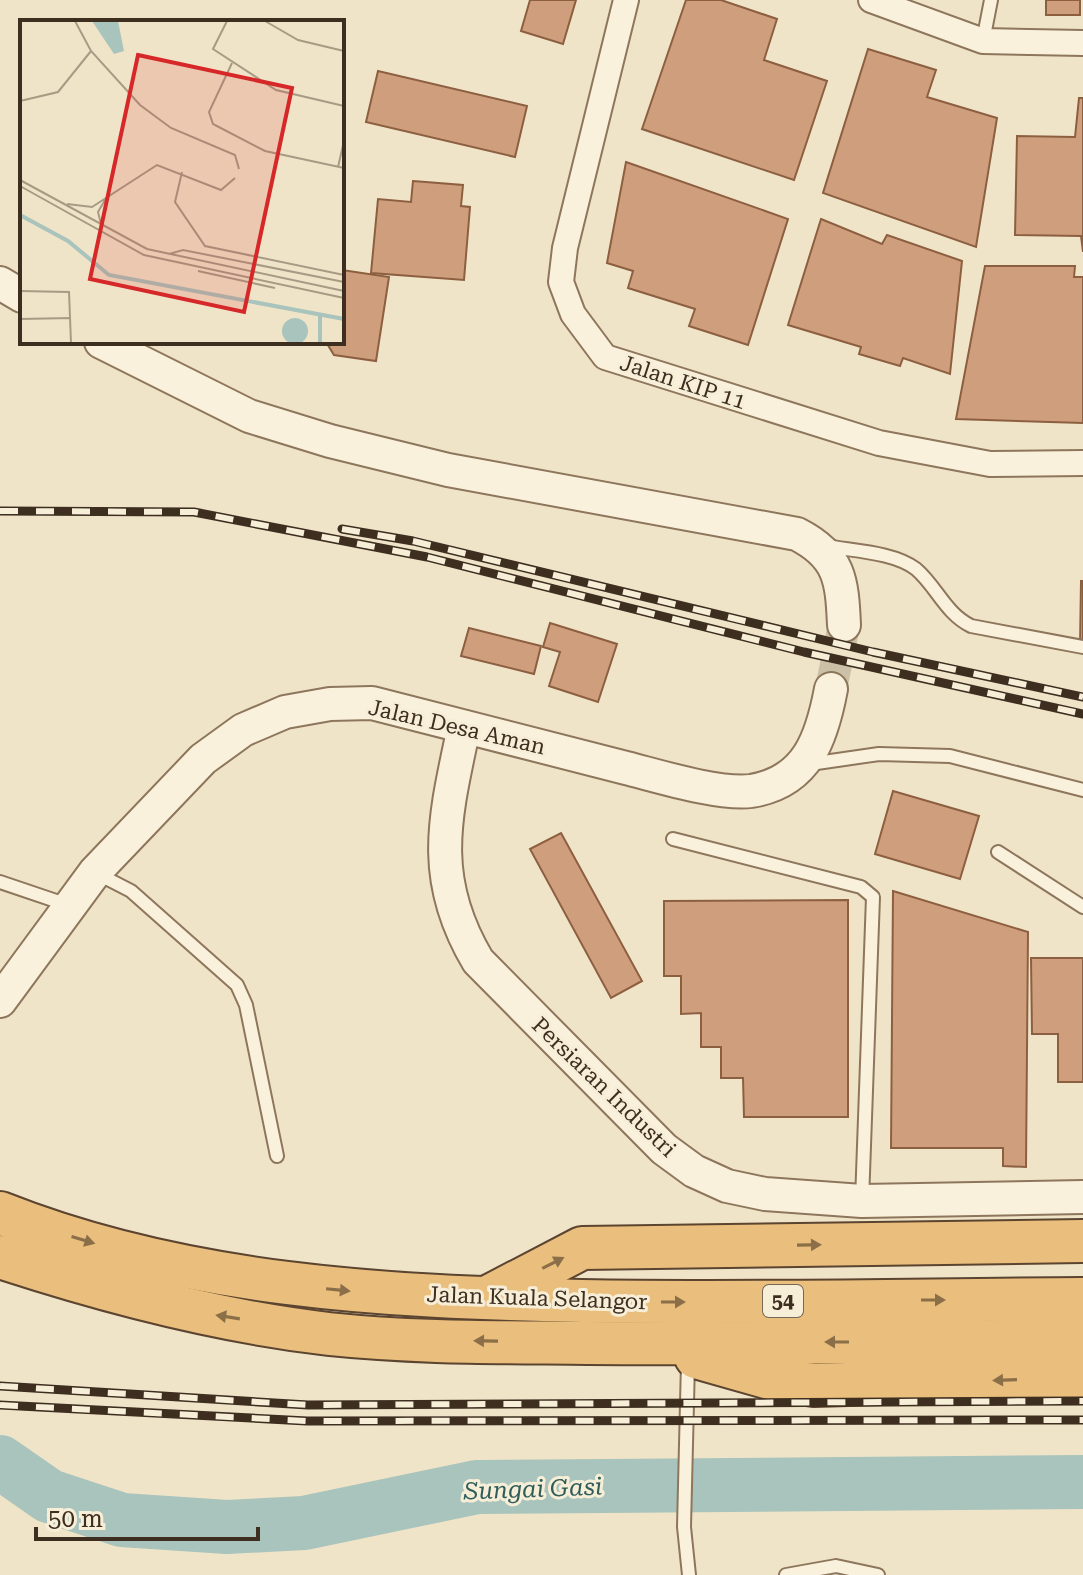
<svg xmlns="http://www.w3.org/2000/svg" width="1083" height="1575" font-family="'Roboto Serif',serif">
	<rect width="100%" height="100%" fill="#f0e4c8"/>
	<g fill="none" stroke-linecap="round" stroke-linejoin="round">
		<!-- river -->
		<path stroke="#a9c4bc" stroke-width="54" d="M0 1462 49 1496 122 1520 227 1527 304 1523 477 1487 1083 1482"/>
	</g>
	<!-- building -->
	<g fill="#cf9f7d" stroke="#8d5f41" stroke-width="2">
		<path d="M530 0H576L563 44 521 31Z"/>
		<path d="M686 0H721L777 19 764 60 827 81 794 180 642 129Z"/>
		<rect x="1046" y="0" width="34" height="15"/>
		<path d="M868 49 936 70 927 97 997 118 976 247 823 193Z"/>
		<path d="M378 71 527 106 515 157 366 122Z"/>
		<path d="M1079 98H1083V252L1081 236 1015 235 1017 136 1075 137Z"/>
		<path d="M626 162 788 219 748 345 689 326 695 309 628 288 633 271 607 263Z"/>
		<path d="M413 181 463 185 461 206 470 207 464 280 371 273 378 199 411 202Z"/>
		<path d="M821 219 882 244 887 235 962 261 950 374 903 358 900 366 859 354 861 347 788 325Z"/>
		<path d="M985 266H1075L1074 277H1083V423L956 419Z"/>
		<path d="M342 270 389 277 376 361 334 355 326 342H342Z"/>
		<path d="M1081 581H1083V646H1080Z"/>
		<path d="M550 623 617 644 598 702 549 686 560 652 543 647Z"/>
		<path d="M469 628 541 646 534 674 461 656Z"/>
		<path d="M893 791 979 816 960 879 875 854Z"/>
		<path d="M561 833 642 981 611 998 530 849Z"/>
		<path d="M893 891 1028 932 1026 1167 1003 1166V1148H891Z"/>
		<path d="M848 900V1117H744L743 1078H721V1047H701V1013L681 1014V976H664V901Z"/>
		<path d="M1031 958H1083V1082H1058V1034H1032Z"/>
	</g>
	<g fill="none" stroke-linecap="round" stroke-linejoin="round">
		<!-- tertiary-tunnel -->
		<path stroke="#ccc0a6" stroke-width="32" stroke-dasharray="32 16" stroke-linecap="butt" d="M831 689 844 625"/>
		<!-- service casing -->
		<g stroke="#8d765c" stroke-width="16">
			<g id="service">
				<path d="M983 41 991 0"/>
				<path d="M826 546C853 551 894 552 916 569 937 587 945 613 971 626L1083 647"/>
				<path d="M810 764 879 754 950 756 1083 790"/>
				<path d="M673 839 861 887 873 897 862 1201"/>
				<path d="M998 852 1083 907"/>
				<path d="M98 874 131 891 237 985 246 1005 277 1156"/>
				<path d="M0 882 68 905"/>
				<path d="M688 1362 684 1527 689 1575"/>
				<path d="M786 1575 836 1566 878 1575"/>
			</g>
		</g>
		<!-- minor casing -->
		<g stroke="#8d765c" stroke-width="28">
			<g id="minor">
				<path d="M626 0 565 248 561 282 573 314 605 357 879 443 990 464 1083 463"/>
				<path d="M871 0 983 41 1083 43"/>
			</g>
		</g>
		<!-- tertiary casing -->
		<g stroke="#8d765c" stroke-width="36">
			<g id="tertiary">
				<path d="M0 283 22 296"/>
				<path d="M101 342 249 416 330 441 448 470 797 534C840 556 842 580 844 625"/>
				<path d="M464 727C445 817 428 877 478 961L664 1149 694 1171 727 1186 765 1194 862 1201 1083 1197"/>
				<path d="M0 1001 95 872 203 759 243 730 285 712 330 704 372 703C456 725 541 746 626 768 658 776 719 795 751 791 808 782 822 737 831 689"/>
			</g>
		</g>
		<!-- trunk casing -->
		<g stroke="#5b4430" stroke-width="46">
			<g id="trunk">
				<path d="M0 1213C184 1286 386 1297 582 1301 749 1304 916 1300 1083 1299"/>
				<path d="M0 1257C107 1292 217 1321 329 1334 414 1343 502 1342 588 1343 753 1344 918 1342 1083 1340"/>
				<path d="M488 1297 582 1248 1083 1241"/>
				<path d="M696 1357 777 1380 814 1385 1083 1377"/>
			</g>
		</g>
		<!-- service -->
		<use href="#service" stroke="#faf1dc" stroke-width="12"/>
		<!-- minor -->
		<use href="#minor" stroke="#faf1dc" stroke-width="24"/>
		<!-- tertiary -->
		<use href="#tertiary" stroke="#faf1dc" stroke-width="32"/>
		<!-- trunk -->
		<use href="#trunk" stroke="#eabe7c" stroke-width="42"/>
		<!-- rail casing -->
		<g stroke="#3d2e20" stroke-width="9">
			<g id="rail">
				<path d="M0 511 194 512 427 557 804 652 1083 714"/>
				<path d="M342 529 413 541 873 652 1083 697"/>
				<path d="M0 1386 308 1405 1083 1401"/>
				<path d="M0 1405 307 1421 1083 1420"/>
			</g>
		</g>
		<!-- rail -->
		<use href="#rail" stroke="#f7eed8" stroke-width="6" stroke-dasharray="18" stroke-linecap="butt"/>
	</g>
	<!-- one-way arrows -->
	<defs><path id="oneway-solid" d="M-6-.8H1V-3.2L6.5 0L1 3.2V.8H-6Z" transform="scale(2)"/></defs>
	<g fill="#8b6f49">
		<use href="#oneway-solid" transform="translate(83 1240) rotate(17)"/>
		<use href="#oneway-solid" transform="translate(809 1245) rotate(-1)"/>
		<use href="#oneway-solid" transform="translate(553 1263) rotate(-27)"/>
		<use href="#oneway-solid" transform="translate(338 1290) rotate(6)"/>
		<use href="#oneway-solid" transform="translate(933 1300)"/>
		<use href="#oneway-solid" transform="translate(673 1302)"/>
		<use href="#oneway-solid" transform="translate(228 1317) rotate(-171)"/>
		<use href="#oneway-solid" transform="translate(486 1341) rotate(-179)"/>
		<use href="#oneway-solid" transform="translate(837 1342) rotate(180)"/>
		<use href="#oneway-solid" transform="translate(1005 1380) rotate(178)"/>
	</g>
	<g text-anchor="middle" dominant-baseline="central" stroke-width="6" stroke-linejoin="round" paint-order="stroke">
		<!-- shield labels -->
		<rect fill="#f7eed8" stroke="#756857" stroke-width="2" x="763" y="1285" width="40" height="32" rx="6"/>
		<g font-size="20" font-weight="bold" fill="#3d2e20">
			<text x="783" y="1301">54</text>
		</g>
		<!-- street labels -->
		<g font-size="22" fill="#3d2e20" stroke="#f7eed8">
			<text transform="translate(683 382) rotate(18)">Jalan KIP 11</text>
			<text transform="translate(457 727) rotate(13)">Jalan Desa Aman</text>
			<text transform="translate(604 1087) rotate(44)">Persiaran Industri</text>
			<text transform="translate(537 1298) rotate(2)">Jalan Kuala Selangor</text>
		</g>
		<!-- water labels -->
		<g font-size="24" font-style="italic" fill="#2f5d5a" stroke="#f7eed8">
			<text transform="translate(533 1489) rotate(-2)">Sungai Gasi</text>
		</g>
	</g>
	<!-- overview -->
	<g transform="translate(20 20)">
		<rect width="324" height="324" fill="#f0e4c8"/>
		<path d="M72 1H98L104 31 94 34ZM262 311a13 13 0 1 1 26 0a13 13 0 1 1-26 0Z" fill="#a9c4bc"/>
		<path fill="none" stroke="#a9c4bc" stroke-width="4" d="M0 195 48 221 89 255 324 299M300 323V294"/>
		<path fill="none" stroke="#a89b85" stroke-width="2" d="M55 1 71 31 120 85 151 108 215 135 219 149M207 1 193 29 256 70 324 86M245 1 278 20 324 31M212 43 189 92 193 104 245 131 324 148M0 81 38 72 71 31M318 147 324 121M162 152 155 182 185 226 324 255M0 160 127 229 324 271M0 166 124 235 324 278M47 184 72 187 137 145 201 170 215 158M81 204 78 192 85 180M149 234 163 230 324 262M178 251 255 268M0 271 49 272 51 323M0 299 51 298"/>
		<path fill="#d62828" fill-opacity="0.15" stroke="#d62828" stroke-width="4" d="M118 35 272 68 224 292 70 259Z"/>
		<rect width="324" height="324" fill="none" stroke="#3d2e20" stroke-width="4"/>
	</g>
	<!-- scale -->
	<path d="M36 1527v12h222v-12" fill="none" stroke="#3d2e20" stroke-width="4"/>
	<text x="48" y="1527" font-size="24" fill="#3d2e20" stroke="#f7eed8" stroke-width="6" paint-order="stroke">50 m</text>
</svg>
